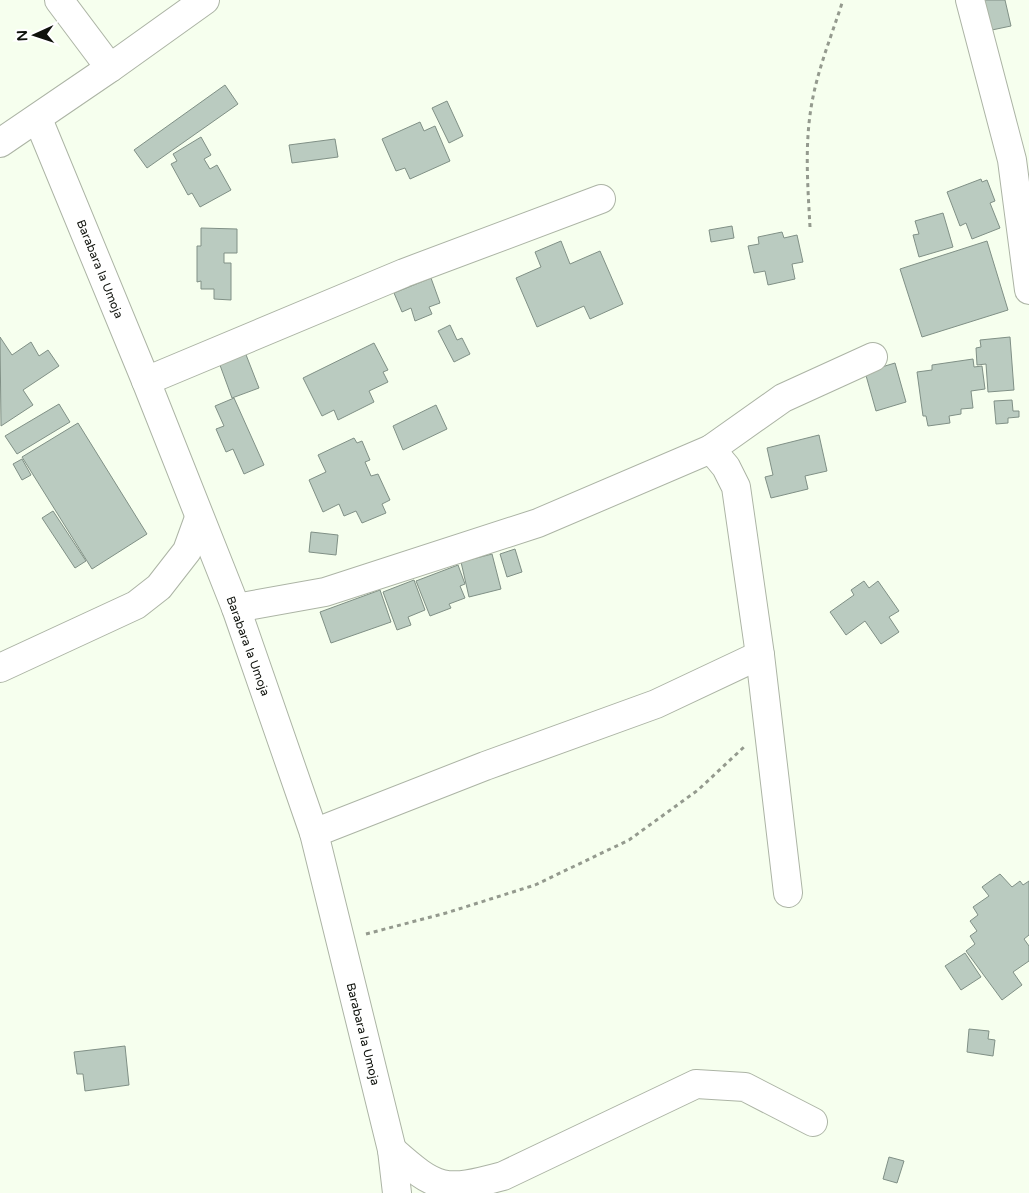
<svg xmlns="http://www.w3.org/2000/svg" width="1029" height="1193" font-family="'Varela Round',sans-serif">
	<rect width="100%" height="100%" fill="#f6ffee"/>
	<!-- building -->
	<g fill="#bacbc0" stroke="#809086">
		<path d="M980 0H1005L1011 26 987 31Z"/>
		<path d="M225 85 238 104 147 168 134 150Z"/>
		<path d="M447 101 463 136 449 143 432 108Z"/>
		<path d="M420 122 424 131 435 126 450 161 410 179 405 168 396 171 382 139Z"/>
		<path d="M201 137 211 155 204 159 210 169 217 165 231 190 200 207 192 193 188 195 171 164 177 161 173 154Z"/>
		<path d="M335 139 338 157 292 163 289 145Z"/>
		<path d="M981 179 982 182 987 180 995 201 990 203 1000 228 972 239 966 223 960 226 947 192Z"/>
		<path d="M943 213 953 247 919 257 913 235 919 234 915 221Z"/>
		<path d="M732 226 734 238 711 242 709 230Z"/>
		<path d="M201 228 237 229V253H224V263H231V300L214 299V289H201V281L197 282V246H201Z"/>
		<path d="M782 232 784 238 797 235 803 262 792 264 795 279 768 285 765 271 754 273 748 246 759 244 758 237Z"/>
		<path d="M561 241 570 264 600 251 623 304 590 319 584 306 537 327 516 278 541 267 535 252Z"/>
		<path d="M987 241 1008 310 922 337 900 269Z"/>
		<path d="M431 278 440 303 429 307 432 314 415 321 411 308 402 312 394 293Z"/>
		<path d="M450 325 457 340 462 338 470 354 454 362 438 331Z"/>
		<path d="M0 337 12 355 31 342 39 356 48 350 59 366 23 390 33 405 1 426Z"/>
		<path d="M1010 337 1014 390 988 392 986 364 977 365 976 348 981 347 980 340Z"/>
		<path d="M374 343 388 370 383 372 388 382 369 391 374 402 338 420 334 410 322 416 303 378Z"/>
		<path d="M243 347 259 388 232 398 217 357Z"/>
		<path d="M973 359 974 367 982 366 985 389 971 391 973 408 961 409V414L949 416 950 423 928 426 926 416H923L917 372 932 370V365Z"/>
		<path d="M895 363 906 402 876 411 865 372Z"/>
		<path d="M234 398 264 465 244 474 233 449 226 452 216 429 224 426 215 406Z"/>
		<path d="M1012 400 1013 411H1019V417L1008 418V423L996 424 994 401Z"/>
		<path d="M59 404 70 422 17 454 5 436Z"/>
		<path d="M436 405 447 429 403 450 393 426Z"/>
		<path d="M78 423 147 534 92 569 22 457Z"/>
		<path d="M819 435 827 471 805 476 808 489 771 498 765 477 773 475 767 448Z"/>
		<path d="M354 438 357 443 362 441 370 460 365 462 371 476 378 474 390 500 382 504 386 513 362 523 356 511 344 516 339 504 323 512 309 480 326 472 318 455Z"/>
		<path d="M22 459 31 475 22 480 13 464Z"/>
		<path d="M53 511 86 561 75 568 42 518Z"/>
		<path d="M311 532 338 535 336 555 309 552Z"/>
		<path d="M515 549 522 572 507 577 500 554Z"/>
		<path d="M492 554 501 589 469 597 461 562Z"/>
		<path d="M458 565 465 584 460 586 465 598 449 604 451 608 430 616 416 581Z"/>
		<path d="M414 580 425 610 408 617 411 625 397 630 383 592Z"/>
		<path d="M864 581 869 588 878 581 899 611 889 617 899 632 881 644 865 621 846 635 830 612 854 595 851 590Z"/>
		<path d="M380 590 391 622 331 643 320 612Z"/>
		<path d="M1000 874 1012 887 1020 881 1023 885 1029 881V935L1024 939 1029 946V961L1013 972 1022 985 1002 1000 966 951 975 944 970 936 977 931 970 921 978 915 973 907 989 896 982 887Z"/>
		<path d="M965 953 981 977 961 990 945 966Z"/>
		<path d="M969 1029 989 1031 988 1039 995 1040 993 1056 967 1052Z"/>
		<path d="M125 1046 129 1085 85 1091 83 1074H77L74 1052Z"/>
		<path d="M889 1157 904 1161 897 1183 883 1179Z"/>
	</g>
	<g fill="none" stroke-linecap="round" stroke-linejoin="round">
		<!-- minor casing -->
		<g stroke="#acb4a5" stroke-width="30">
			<g id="minor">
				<path d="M59 0 110 68"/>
				<path d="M970 0 1012 160 1029 290"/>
				<path d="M38 119 146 381 236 608 314 833 392 1150 397 1193"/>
				<path d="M0 143 110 68 205 0"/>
				<path d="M146 381 404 273 601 199"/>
				<path d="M711 449 726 467 736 487 760 655 788 893"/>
				<path d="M236 608 325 592 538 523 711 449 783 398 873 357"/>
				<path d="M0 668 136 605 159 587 187 551 199 518"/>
				<path d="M314 833 485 766 656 704 760 655"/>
				<path d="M392 1150C437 1190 444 1192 503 1176L696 1084 745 1087 813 1122"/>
			</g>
		</g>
		<!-- path -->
		<g stroke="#949a8e" stroke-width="3" stroke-dasharray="4 4" stroke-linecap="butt">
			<path d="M810 227C808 190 805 152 810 115 815 75 831 38 843 0"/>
			<path d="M366 934 446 913 535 885 629 840 698 790 744 747"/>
		</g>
		<!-- minor -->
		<use href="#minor" stroke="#fff" stroke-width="28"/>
	</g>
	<g text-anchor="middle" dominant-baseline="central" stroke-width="4.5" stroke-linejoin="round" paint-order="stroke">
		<!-- street labels -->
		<g font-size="12" fill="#0f120c" stroke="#fff">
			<text transform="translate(100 269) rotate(68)">Barabara la Umoja</text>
			<text transform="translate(248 646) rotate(70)">Barabara la Umoja</text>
			<text transform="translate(363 1034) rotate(76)">Barabara la Umoja</text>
		</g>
	</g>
	<!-- north arrow -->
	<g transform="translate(35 35) rotate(267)" stroke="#ffffff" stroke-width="4" paint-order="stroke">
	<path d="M0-4L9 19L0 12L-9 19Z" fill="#0f120c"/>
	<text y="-8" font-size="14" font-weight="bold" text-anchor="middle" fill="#0f120c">N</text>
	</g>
</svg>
